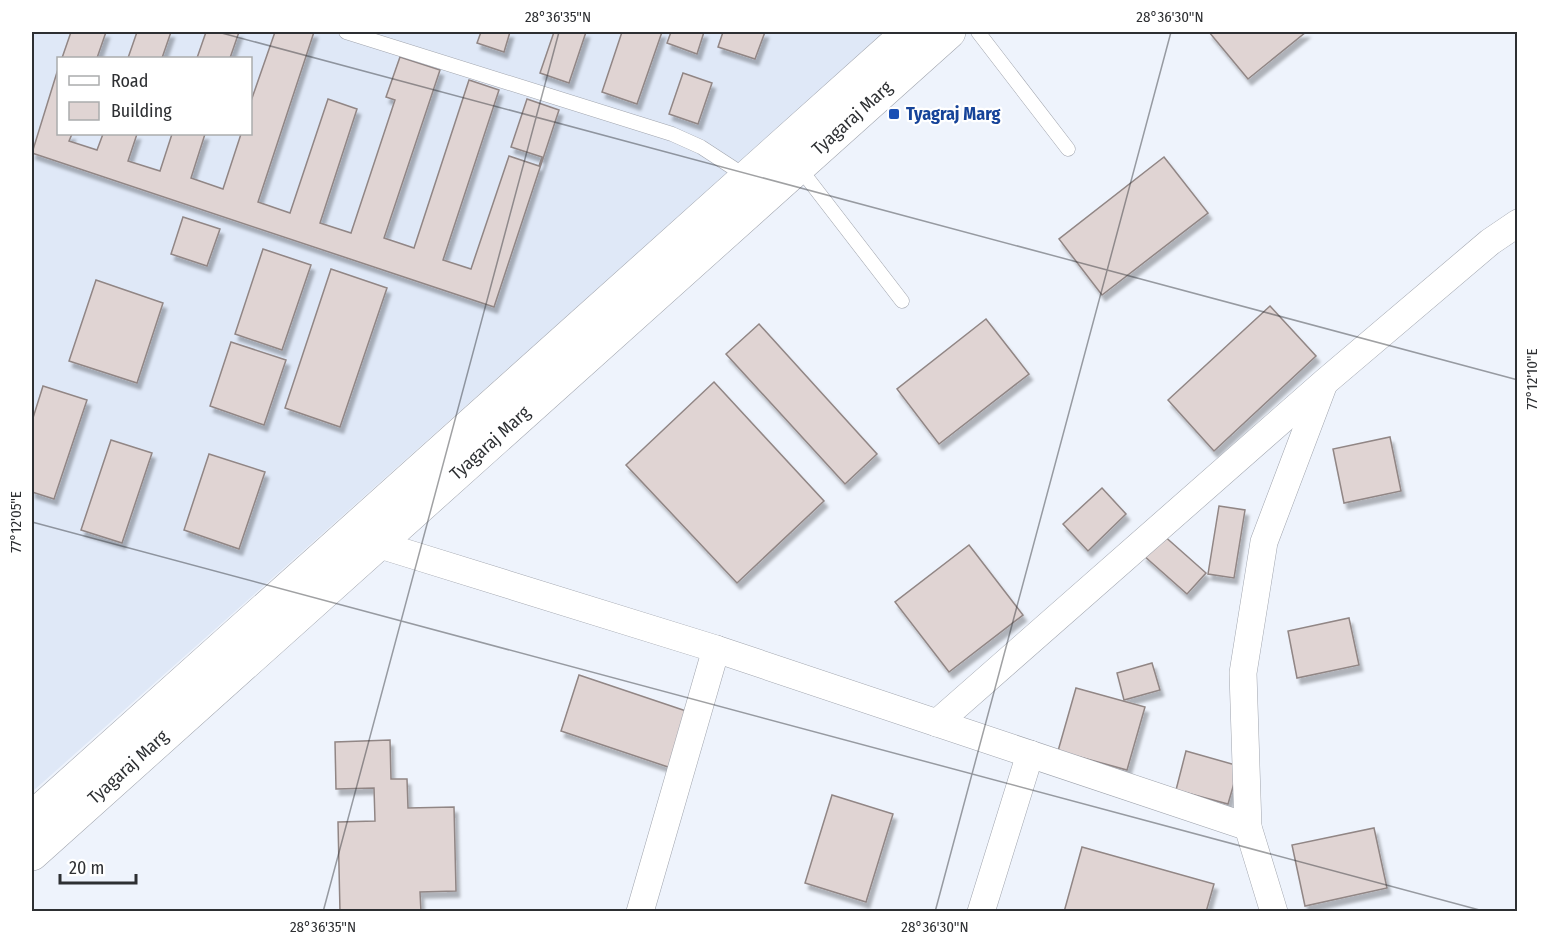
<svg xmlns="http://www.w3.org/2000/svg" width="1549" height="943" font-family="'Fira Sans Condensed',sans-serif">
	<defs>
		<filter id="shadow"><feDropShadow dx="3.5" dy="6" stdDeviation="1.5" flood-color="#0004"/></filter>
	</defs>
	<rect width="100%" height="100%" fill="#eef3fc"/>
	<!-- built -->
	<path fill="#dfe8f7" fill-rule="evenodd" d="M34 32H886L32 792V38ZM58 58H250V134H58Z"/>
	<!-- building -->
	<g fill="#e0d4d3" stroke="#918685" stroke-width="1.5" filter="url(#shadow)">
		<path d="M71 32H106L97 58H62Z"/>
		<path d="M137 32H171L162 58H128Z"/>
		<path d="M206 32H239L230 58H197Z"/>
		<path d="M275 32H314L258 202 290 213 328 99 357 109 320 223 351 233 395 100 386 97 400 57 440 70 384 238 414 248 469 80 499 90 443 260 471 269 509 156 539 166 542 157 511 147 527 99 559 110 494 307 32 153 58 69V134H72L69 141 97 150 103 134H137L128 161 160 171 172 134H205L191 178 223 189 241 134H250V104Z"/>
		<path d="M481 32H510L504 52 477 43Z"/>
		<path d="M554 32H586L569 83 540 73Z"/>
		<path d="M622 32H662L637 104 602 92Z"/>
		<path d="M671 32H704L697 54 667 43Z"/>
		<path d="M723 32H765L755 59 718 47Z"/>
		<path d="M1209 32H1306L1248 79Z"/>
		<path d="M683 73 712 83 698 124 669 114Z"/>
		<path d="M1164 157 1208 213 1102 295 1059 239Z"/>
		<path d="M183 217 220 229 207 266 171 254Z"/>
		<path d="M263 249 311 265 282 350 235 334Z"/>
		<path d="M331 269 387 288 340 427 285 408Z"/>
		<path d="M96 280 163 303 137 383 69 361Z"/>
		<path d="M1270 306 1316 356 1214 451 1168 400Z"/>
		<path d="M986 319 1029 374 939 444 897 389Z"/>
		<path d="M759 324 877 454 845 484 726 354Z"/>
		<path d="M231 342 286 360 264 425 210 406Z"/>
		<path d="M714 382 824 501 737 583 626 465Z"/>
		<path d="M43 386 87 400 54 499 32 492V421Z"/>
		<path d="M1390 437 1401 491 1344 503 1333 449Z"/>
		<path d="M111 440 152 453 122 543 81 530Z"/>
		<path d="M209 454 265 472 239 549 184 530Z"/>
		<path d="M1102 488 1126 514 1088 551 1063 524Z"/>
		<path d="M1219 506 1245 510 1234 578 1208 574Z"/>
		<path d="M1162 534 1206 573 1187 594 1143 555Z"/>
		<path d="M969 545 1023 615 949 672 895 602Z"/>
		<path d="M1349 618 1359 665 1297 678 1288 631Z"/>
		<path d="M1152 663 1160 690 1124 700 1117 673Z"/>
		<path d="M579 675 695 714 677 770 561 731Z"/>
		<path d="M1076 688 1145 707 1127 770 1058 751Z"/>
		<path d="M390 740 391 779H407L408 808 454 807 456 891 420 892 421 912H340L338 822 375 821 374 788 336 789 335 742Z"/>
		<path d="M1186 751 1239 766 1228 804 1176 790Z"/>
		<path d="M832 795 893 814 866 902 805 883Z"/>
		<path d="M1374 828 1387 888 1305 906 1292 845Z"/>
		<path d="M1082 847 1214 884 1206 912H1064Z"/>
	</g>
	<g fill="none" stroke-linecap="round" stroke-linejoin="round">
		<!-- service casing -->
		<g stroke="#a0a4ad" stroke-width="15">
			<g id="service">
				<path d="M346 32 672 134 701 147 747 177"/>
				<path d="M978 32 1068 149"/>
				<path d="M798 166 902 301"/>
			</g>
		</g>
		<!-- minor casing -->
		<g stroke="#a0a4ad" stroke-width="28">
			<g id="minor">
				<path d="M377 544 716 649 1248 827"/>
				<path d="M937 723 1325 382 1490 242 1518 223"/>
				<path d="M640 912 716 649"/>
				<path d="M981 912 1030 754"/>
				<path d="M1274 912 1248 827 1243 673 1264 542 1323 386"/>
			</g>
		</g>
		<!-- tertiary casing -->
		<g stroke="#a0a4ad" stroke-width="34">
			<g id="tertiary">
				<path d="M32 818 909 32"/>
				<path d="M32 854 949 32"/>
			</g>
		</g>
		<!-- service -->
		<use href="#service" stroke="#fff" stroke-width="14"/>
		<!-- minor -->
		<use href="#minor" stroke="#fff" stroke-width="27"/>
		<!-- tertiary -->
		<use href="#tertiary" stroke="#fff" stroke-width="33"/>
	</g>
	<!-- ticks -->
	<path fill="none" stroke="#2d2f32" stroke-width="1.5" stroke-opacity="0.45" d="M218 32 1518 380M32 522 1487 912M323 912 559 32M935 912 1171 32"/>
	<!-- markers -->
	<rect fill="#1a4fb4" stroke="#fff" stroke-width="2" x="888" y="108" width="12" height="12" rx="3"/>
	<g text-anchor="middle" dominant-baseline="central" stroke-width="4.5" stroke-linejoin="round" paint-order="stroke">
		<!-- transit labels -->
		<g font-size="18" font-weight="bold" fill="#164399" stroke="#fff" text-anchor="start">
			<text x="906" y="114">Tyagraj Marg</text>
		</g>
		<!-- street labels -->
		<g font-size="18" fill="#2d2f32" stroke="#fff">
			<text transform="translate(852 118) rotate(-42)">Tyagaraj Marg</text>
			<text transform="translate(490 443) rotate(-42)">Tyagaraj Marg</text>
			<text transform="translate(128 767) rotate(-42)">Tyagaraj Marg</text>
		</g>
	</g>
	<!-- border -->
	<rect width="1549" height="943" fill="none" stroke="#ffffff" stroke-width="66"/>
	<!-- legend -->
	<rect x="57" y="57" width="195" height="78" fill="#ffffff" stroke="#abacad" stroke-width="1.5"/>
	<rect x="69" y="76" width="30" height="9" fill="#ffffff" stroke="#abacad" stroke-width="1.5"/>
	<text x="111" y="87" font-size="18" fill="#2d2f32">Road</text>
	<rect x="69" y="102" width="30" height="18" fill="#e0d4d3" stroke="#abacad" stroke-width="1.5"/>
	<text x="111" y="117" font-size="18" fill="#2d2f32">Building</text>
	<!-- scale -->
	<path d="M60 874v9h76v-9" fill="none" stroke="#2d2f32" stroke-width="3"/>
	<text x="69" y="874" font-size="18" fill="#2d2f32" stroke="#ffffff" stroke-width="4.5" paint-order="stroke">20 m</text>
	<rect x="33" y="33" width="1483" height="877" fill="none" stroke="#2d2f32" stroke-width="2"/>
	<g font-size="15" text-anchor="middle" fill="#2d2f32">
		<text x="558" y="22">28°36'35"N</text>
		<text x="1170" y="22">28°36'30"N</text>
		<text transform="translate(1532 379) rotate(-90)" y="5">77°12'10"E</text>
		<text transform="translate(16 522) rotate(-90)" y="5">77°12'05"E</text>
		<text x="323" y="932">28°36'35"N</text>
		<text x="935" y="932">28°36'30"N</text>
	</g>
</svg>
